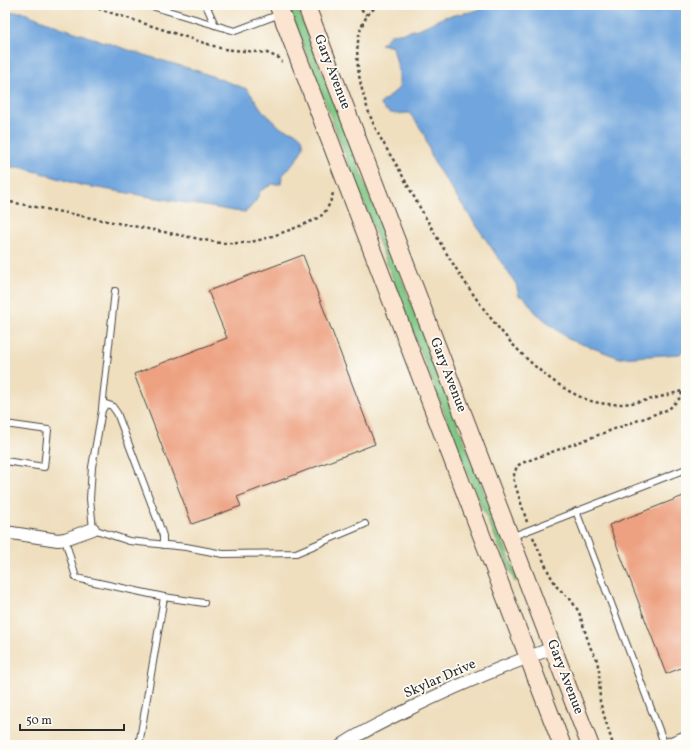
<svg xmlns="http://www.w3.org/2000/svg" width="691" height="750" font-family="Vollkorn,serif">
	<rect width="100%" height="100%" fill="#fdfcf7"/>
	<filter id="ink" filterUnits="userSpaceOnUse"><feTurbulence type="fractalNoise" baseFrequency=".025" numOctaves="2"/><feDisplacementMap in="SourceGraphic" scale="8" xChannelSelector="R" yChannelSelector="G"/><feConvolveMatrix kernelMatrix="1 2 1 2 8 2 1 2 1" color-interpolation-filters="sRGB"/></filter>
	<filter id="wash" filterUnits="userSpaceOnUse"><feTurbulence type="fractalNoise" baseFrequency=".012" numOctaves="4" result="noise"/><feDisplacementMap in="SourceGraphic" scale="16" xChannelSelector="R" yChannelSelector="G"/><feGaussianBlur stdDeviation="0.9" result="paint"/><feColorMatrix in="noise" values="0 0 0 0 0 0 0 0 0 0 0 0 0 0 0 0 0 1.4 0 .05"/><feComposite in="paint" operator="in"/></filter>
	<g filter="url(#wash)">
		<rect width="100%" height="100%" fill="#efdfbf"/>
		<!-- green -->
		<path fill="#80c885" stroke="#567a58" d="M298 10 518 580 515 582 471 482 291 13Z"/>
		<!-- water -->
		<g fill="#70a5dd" stroke="#4e6884">
			<path d="M491 5H686V346L680 354 620 358 568 339 535 312 524 297 519 296 516 284 440 172 432 158 424 134 417 123 409 113C395 114 389 116 380 104L399 88V73L393 47 381 44 392 34 407 32 421 28 444 17 475 11Z"/>
			<path d="M5 12H22L60 27 144 55 198 71 247 89 256 101 262 110 281 128 295 132 302 138 304 146 295 162 282 176 281 184H273L260 191 256 201 246 212 234 211 80 185 41 173 19 167 5 168Z"/>
		</g>
		<g id="blocks">
			<!-- building -->
			<g fill="#eda181">
				<path d="M303 255 375 444 237 497 241 506 192 524 134 374 227 338 208 291Z"/>
				<path d="M686 495V666L666 674 609 525Z"/>
			</g>
		</g>
	</g>
	<g filter="url(#ink)">
		<use href="#blocks" fill-opacity="0" stroke="#484641" stroke-width="1"/>
		<g fill="none" stroke-linecap="round" stroke-linejoin="round">
			<!-- service casing -->
			<g stroke="#484641" stroke-width="8">
				<g id="service">
					<path d="M148 5 235 31 280 14"/>
					<path d="M206 5 215 25"/>
					<path d="M102 408 115 291"/>
					<path d="M5 424 48 430 44 467 5 461"/>
					<path d="M576 511 664 743"/>
					<path d="M511 537 686 469"/>
					<path d="M65 539 76 578 164 597 139 745"/>
					<path d="M163 545V536L159 524 117 413 112 406 106 404 102 410 92 467 90 499 93 529 129 541 186 547 223 554 296 553 365 524"/>
					<path d="M164 597 204 603"/>
					<path d="M679 737 685 745"/>
					<path d="M658 745 686 734"/>
				</g>
			</g>
			<!-- minor casing -->
			<g stroke="#484641" stroke-width="14">
				<g id="minor">
					<path d="M5 532 58 540 65 539 93 529"/>
					<path d="M342 745C360 733 379 724 399 714 449 689 500 667 553 648"/>
				</g>
			</g>
			<!-- secondary casing -->
			<g stroke="#484641" stroke-width="19">
				<g id="secondary">
					<path d="M278 5 562 745"/>
					<path d="M306 5 590 745"/>
				</g>
			</g>
			<!-- path -->
			<g stroke="#484641" stroke-width="2.5" stroke-dasharray="3 3" stroke-linecap="butt">
				<path d="M87 5 223 49 267 53 279 58 282 62"/>
				<path d="M357 5 367 15"/>
				<path d="M379 5C349 23 356 72 365 100 369 115 376 131 384 144 389 154 396 163 401 173 432 230 464 288 507 338 528 362 558 389 588 400 619 411 655 398 686 390"/>
				<path d="M5 201 220 243C232 243 244 244 255 241 269 238 312 223 322 215 328 209 331 201 333 193"/>
				<path d="M527 522 513 478 517 466 522 463 669 409 681 397 682 391"/>
				<path d="M533 537 549 573 557 587 571 600 579 612 590 647 596 657 599 670 600 702 613 745"/>
			</g>
			<!-- service -->
			<use href="#service" stroke="#fff" stroke-width="6"/>
			<!-- minor -->
			<use href="#minor" stroke="#fff" stroke-width="12"/>
			<!-- secondary -->
			<use href="#secondary" stroke="#fce5d0" stroke-width="17"/>
		</g>
	</g>
	<g text-anchor="middle" dominant-baseline="central" stroke-width="3.5" stroke-linejoin="round" paint-order="stroke">
		<!-- street labels -->
		<g font-size="14" fill="#2b2b2b" stroke="#fdfcf7">
			<text transform="translate(332 72) rotate(69)">Gary Avenue</text>
			<text transform="translate(448 375) rotate(69)">Gary Avenue</text>
			<text transform="translate(565 677) rotate(69)">Gary Avenue</text>
			<text transform="translate(440 679) rotate(-24)">Skylar Drive</text>
		</g>
	</g>
	<!-- margin -->
	<rect width="691" height="750" fill="none" stroke="#fdfcf7" stroke-width="20"/>
	<!-- scale -->
	<path d="M20 724v6h104v-6" fill="none" stroke="#2b2b2b" stroke-width="2"/>
	<text x="26" y="724" font-size="12" fill="#2b2b2b" stroke="#fdfcf7" stroke-width="3" paint-order="stroke">50 m</text>
</svg>
